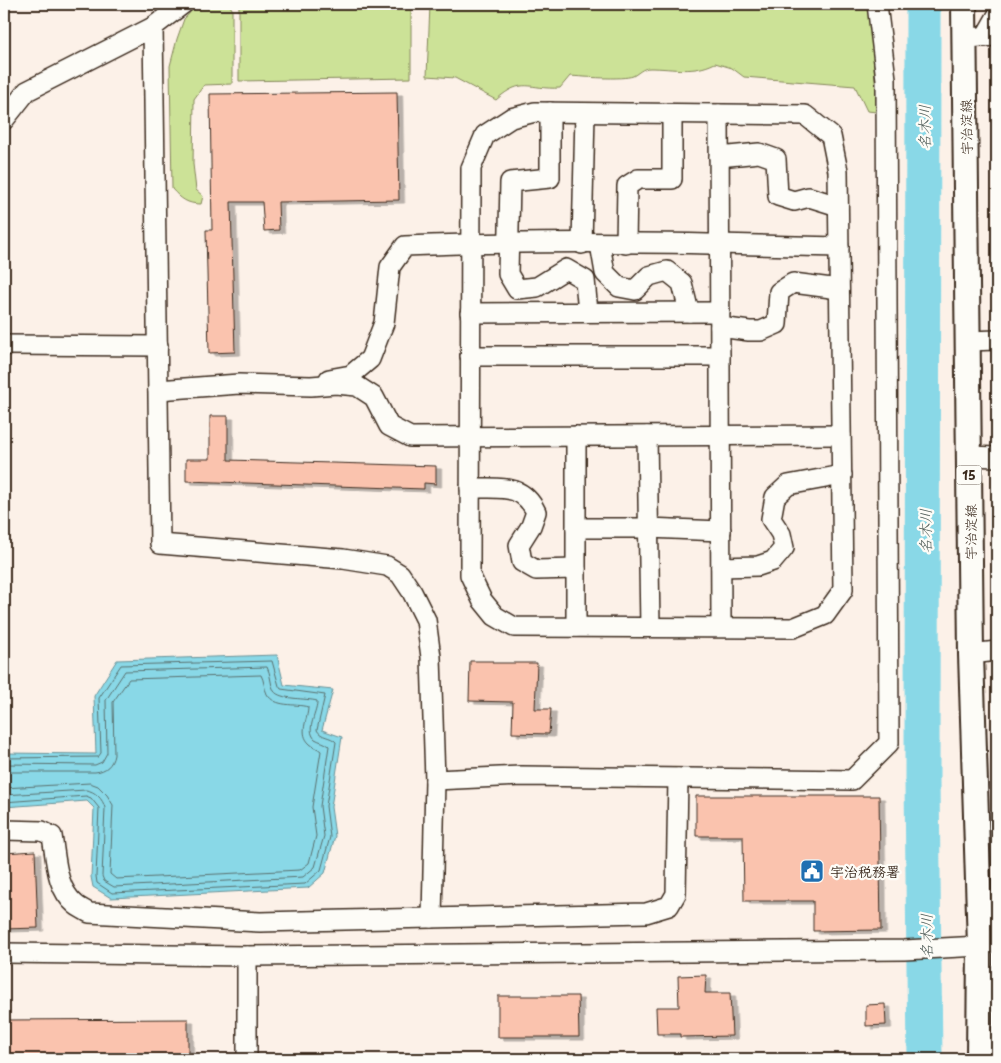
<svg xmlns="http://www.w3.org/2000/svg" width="1001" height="1063" font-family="'Playpen Sans','Klee One',sans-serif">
	<defs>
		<filter id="shadow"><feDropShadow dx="5.5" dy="3" stdDeviation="0" flood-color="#0004"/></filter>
	</defs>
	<rect width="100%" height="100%" fill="#fcf1e8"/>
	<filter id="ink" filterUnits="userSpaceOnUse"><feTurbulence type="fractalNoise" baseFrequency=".02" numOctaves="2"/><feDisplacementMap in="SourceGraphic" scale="10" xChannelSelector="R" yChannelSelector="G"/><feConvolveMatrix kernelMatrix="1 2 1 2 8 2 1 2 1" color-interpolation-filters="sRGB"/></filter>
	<g filter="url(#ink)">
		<!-- green -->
		<g fill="#cce297" stroke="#84865a">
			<path d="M198 4H229L232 9V84L204 85 194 99 193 164 196 190 203 196 201 204C187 204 181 199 172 189L170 66 177 39 184 19Z"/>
			<path d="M239 4H411V78L239 81Z"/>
			<path d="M554 4H870L877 112 867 111 855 86 744 77 732 68 715 63C693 74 674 68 650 68 642 68 639 73 633 76 622 80 583 77 570 76L560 88C529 90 523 76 496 100L455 78 427 76 430 5Z"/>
		</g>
		<!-- water -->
		<path fill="#89d8e7" stroke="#6a9297" d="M277 655 284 685 333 690 322 730 342 737 331 807 335 836 325 873 308 888 111 898 93 887 91 877 94 808 87 801 4 807V753L96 754 94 696 117 660Z"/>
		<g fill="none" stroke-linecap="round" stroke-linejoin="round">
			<!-- shore -->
			<g stroke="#5a706e" stroke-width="1">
				<path d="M4 758 98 757 101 753 99 698 121 665 272 661 279 686 281 689 325 695 317 730C321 738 331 736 336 742L326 806 330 837 321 870 305 884 112 893 97 883 96 876 99 808 91 798 86 796 4 802"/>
				<path d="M4 764 95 765 102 762 107 753 106 700 125 671 267 667C271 674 270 684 274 691 280 700 307 698 317 701 318 712 305 729 315 739 320 742 325 742 329 746L320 806 324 836 315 867 303 877 114 887 104 881 102 876 105 808C103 799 95 791 86 790L4 795"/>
				<path d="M4 772H95C106 771 112 765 114 755L113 702 129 679 261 675C264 680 264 688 267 694 275 708 295 703 308 707 308 720 298 733 310 744 313 747 318 748 321 751L312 807 316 836 309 863 300 870 116 879 110 874 113 805 107 795 98 786 90 783 4 788"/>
			</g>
			<!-- river -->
			<path stroke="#89d8e7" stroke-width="35" d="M923 4 922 781 925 1059"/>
		</g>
		<!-- building -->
		<g fill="#fac3ae" stroke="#3b2a1e" filter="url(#shadow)">
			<path d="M397 92 399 200 278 202 279 230 264 231 262 202H231L235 352 209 353 206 230H212L210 94Z"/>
			<path d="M210 416H228V460L436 466V484L424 483V489L186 481V459H210Z"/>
			<path d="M470 661H493V663H537L535 709H551L549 734 512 733 513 702 469 701Z"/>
			<path d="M696 796H879L881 930 813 931V901H744L743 836H696Z"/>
			<path d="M35 851 38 928 4 929V853Z"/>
			<path d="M706 975 705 993H730L732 1036 680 1037V1034H657L656 1007H679L678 976Z"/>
			<path d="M498 996H578L579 1037H498Z"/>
			<path d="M885 1004 886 1025 866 1026V1005Z"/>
			<path d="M188 1019V1059H4V1020Z"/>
		</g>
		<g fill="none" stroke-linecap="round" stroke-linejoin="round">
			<!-- minor casing -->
			<g stroke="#3b2a1e" stroke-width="22">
				<g id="minor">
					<path d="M153 27 160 544 343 559 387 566 400 574 412 592 426 620 431 657 435 780 432 918"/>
					<path d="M985 37 997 16"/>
					<path d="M965 38 997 36"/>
					<path d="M535 112 805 115 831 136 838 171 843 590 825 615 793 628 514 627 495 616 482 600 470 575 471 168 485 135 511 118Z"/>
					<path d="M550 112V178L510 182 508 274 517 289 537 287 566 269 585 280 588 312"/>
					<path d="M719 114 721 627"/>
					<path d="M4 120 27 91 153 27 183 4"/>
					<path d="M719 157 759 153 776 159 778 196 794 201 809 197 838 206"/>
					<path d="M582 244 585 113"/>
					<path d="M600 244 605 273 619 287 635 290 649 276 667 271 682 283 689 312"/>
					<path d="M626 244 627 186 638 179H672V114"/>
					<path d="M470 313 720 312"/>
					<path d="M720 327 749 331H761L777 324 779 292 793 283 839 289"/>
					<path d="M968 341 997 340"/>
					<path d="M4 345 158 346"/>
					<path d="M470 356H720"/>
					<path d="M329 379 351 375 370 359 384 323 390 267 405 246C549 240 694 243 839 247"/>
					<path d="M158 390 239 384 311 386 336 384 357 386 374 397 389 426 410 437 841 435"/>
					<path d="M647 436 650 627"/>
					<path d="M969 456 997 457"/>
					<path d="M470 488C499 489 522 482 536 512L531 526 519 545 522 562 536 570 576 569"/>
					<path d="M576 528H648L721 531"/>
					<path d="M721 567 758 566 773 561 784 548 781 534 771 519 775 497 788 485 842 475"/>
					<path d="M576 627V436"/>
					<path d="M971 654 997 651"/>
					<path d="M435 780 521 776 852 780 889 743 886 79 877 4"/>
					<path d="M4 830 42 831 52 836C56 859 56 888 75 904 79 908 85 910 89 913L260 922 646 913 669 906 676 894 678 778"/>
					<path d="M4 953 247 956 904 950 980 946"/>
					<path d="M247 956V1059"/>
				</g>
			</g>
			<!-- major casing -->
			<g stroke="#3b2a1e" stroke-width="28">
				<path id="major" d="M964 4 971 654 980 946 979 1059"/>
			</g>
			<!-- minor -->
			<use href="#minor" stroke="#fdfcf7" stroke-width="19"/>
			<!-- major -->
			<use href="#major" stroke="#fdfcf7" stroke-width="24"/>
		</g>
	</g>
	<!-- icons -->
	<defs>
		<g id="civic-square" transform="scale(1.25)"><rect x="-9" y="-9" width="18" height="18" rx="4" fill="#1f6fb2" stroke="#fdfcf7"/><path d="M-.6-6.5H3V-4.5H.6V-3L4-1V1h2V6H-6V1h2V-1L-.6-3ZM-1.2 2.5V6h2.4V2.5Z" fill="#fff"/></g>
	</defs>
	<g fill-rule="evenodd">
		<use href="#civic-square" x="812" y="871"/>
	</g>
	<g text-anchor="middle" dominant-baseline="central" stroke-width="4.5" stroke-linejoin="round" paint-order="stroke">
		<!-- shield labels -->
		<rect fill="#fdfcf7" stroke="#75695f" stroke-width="1" x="956.5" y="465.5" width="25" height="19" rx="4"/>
		<g font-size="12" font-weight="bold" fill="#3b2a1e">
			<text x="969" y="475">15</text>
		</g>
		<!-- street labels -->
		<g font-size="14" fill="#3b2a1e" stroke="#fdfcf7">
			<text transform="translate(966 127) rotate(-91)">宇治淀線</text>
			<text transform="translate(970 532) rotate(-90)">宇治淀線</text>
		</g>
		<!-- poi labels -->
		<g font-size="14" font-weight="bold" fill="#3b2a1e" stroke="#fdfcf7" text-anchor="start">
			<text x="830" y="871">宇治税務署</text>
		</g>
		<!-- water labels -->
		<g font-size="15" font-style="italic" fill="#525e5a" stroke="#fdfcf7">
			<text transform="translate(923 127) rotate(-90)">名木川</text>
			<text transform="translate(924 531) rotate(-90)">名木川</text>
			<text transform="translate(925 936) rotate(-90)">名木川</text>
		</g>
	</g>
	<!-- margin -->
	<rect width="1001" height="1063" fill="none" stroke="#fdfcf7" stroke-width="20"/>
	<rect x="10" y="10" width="981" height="1043" fill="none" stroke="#3b2a1e" stroke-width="2" filter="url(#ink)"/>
</svg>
